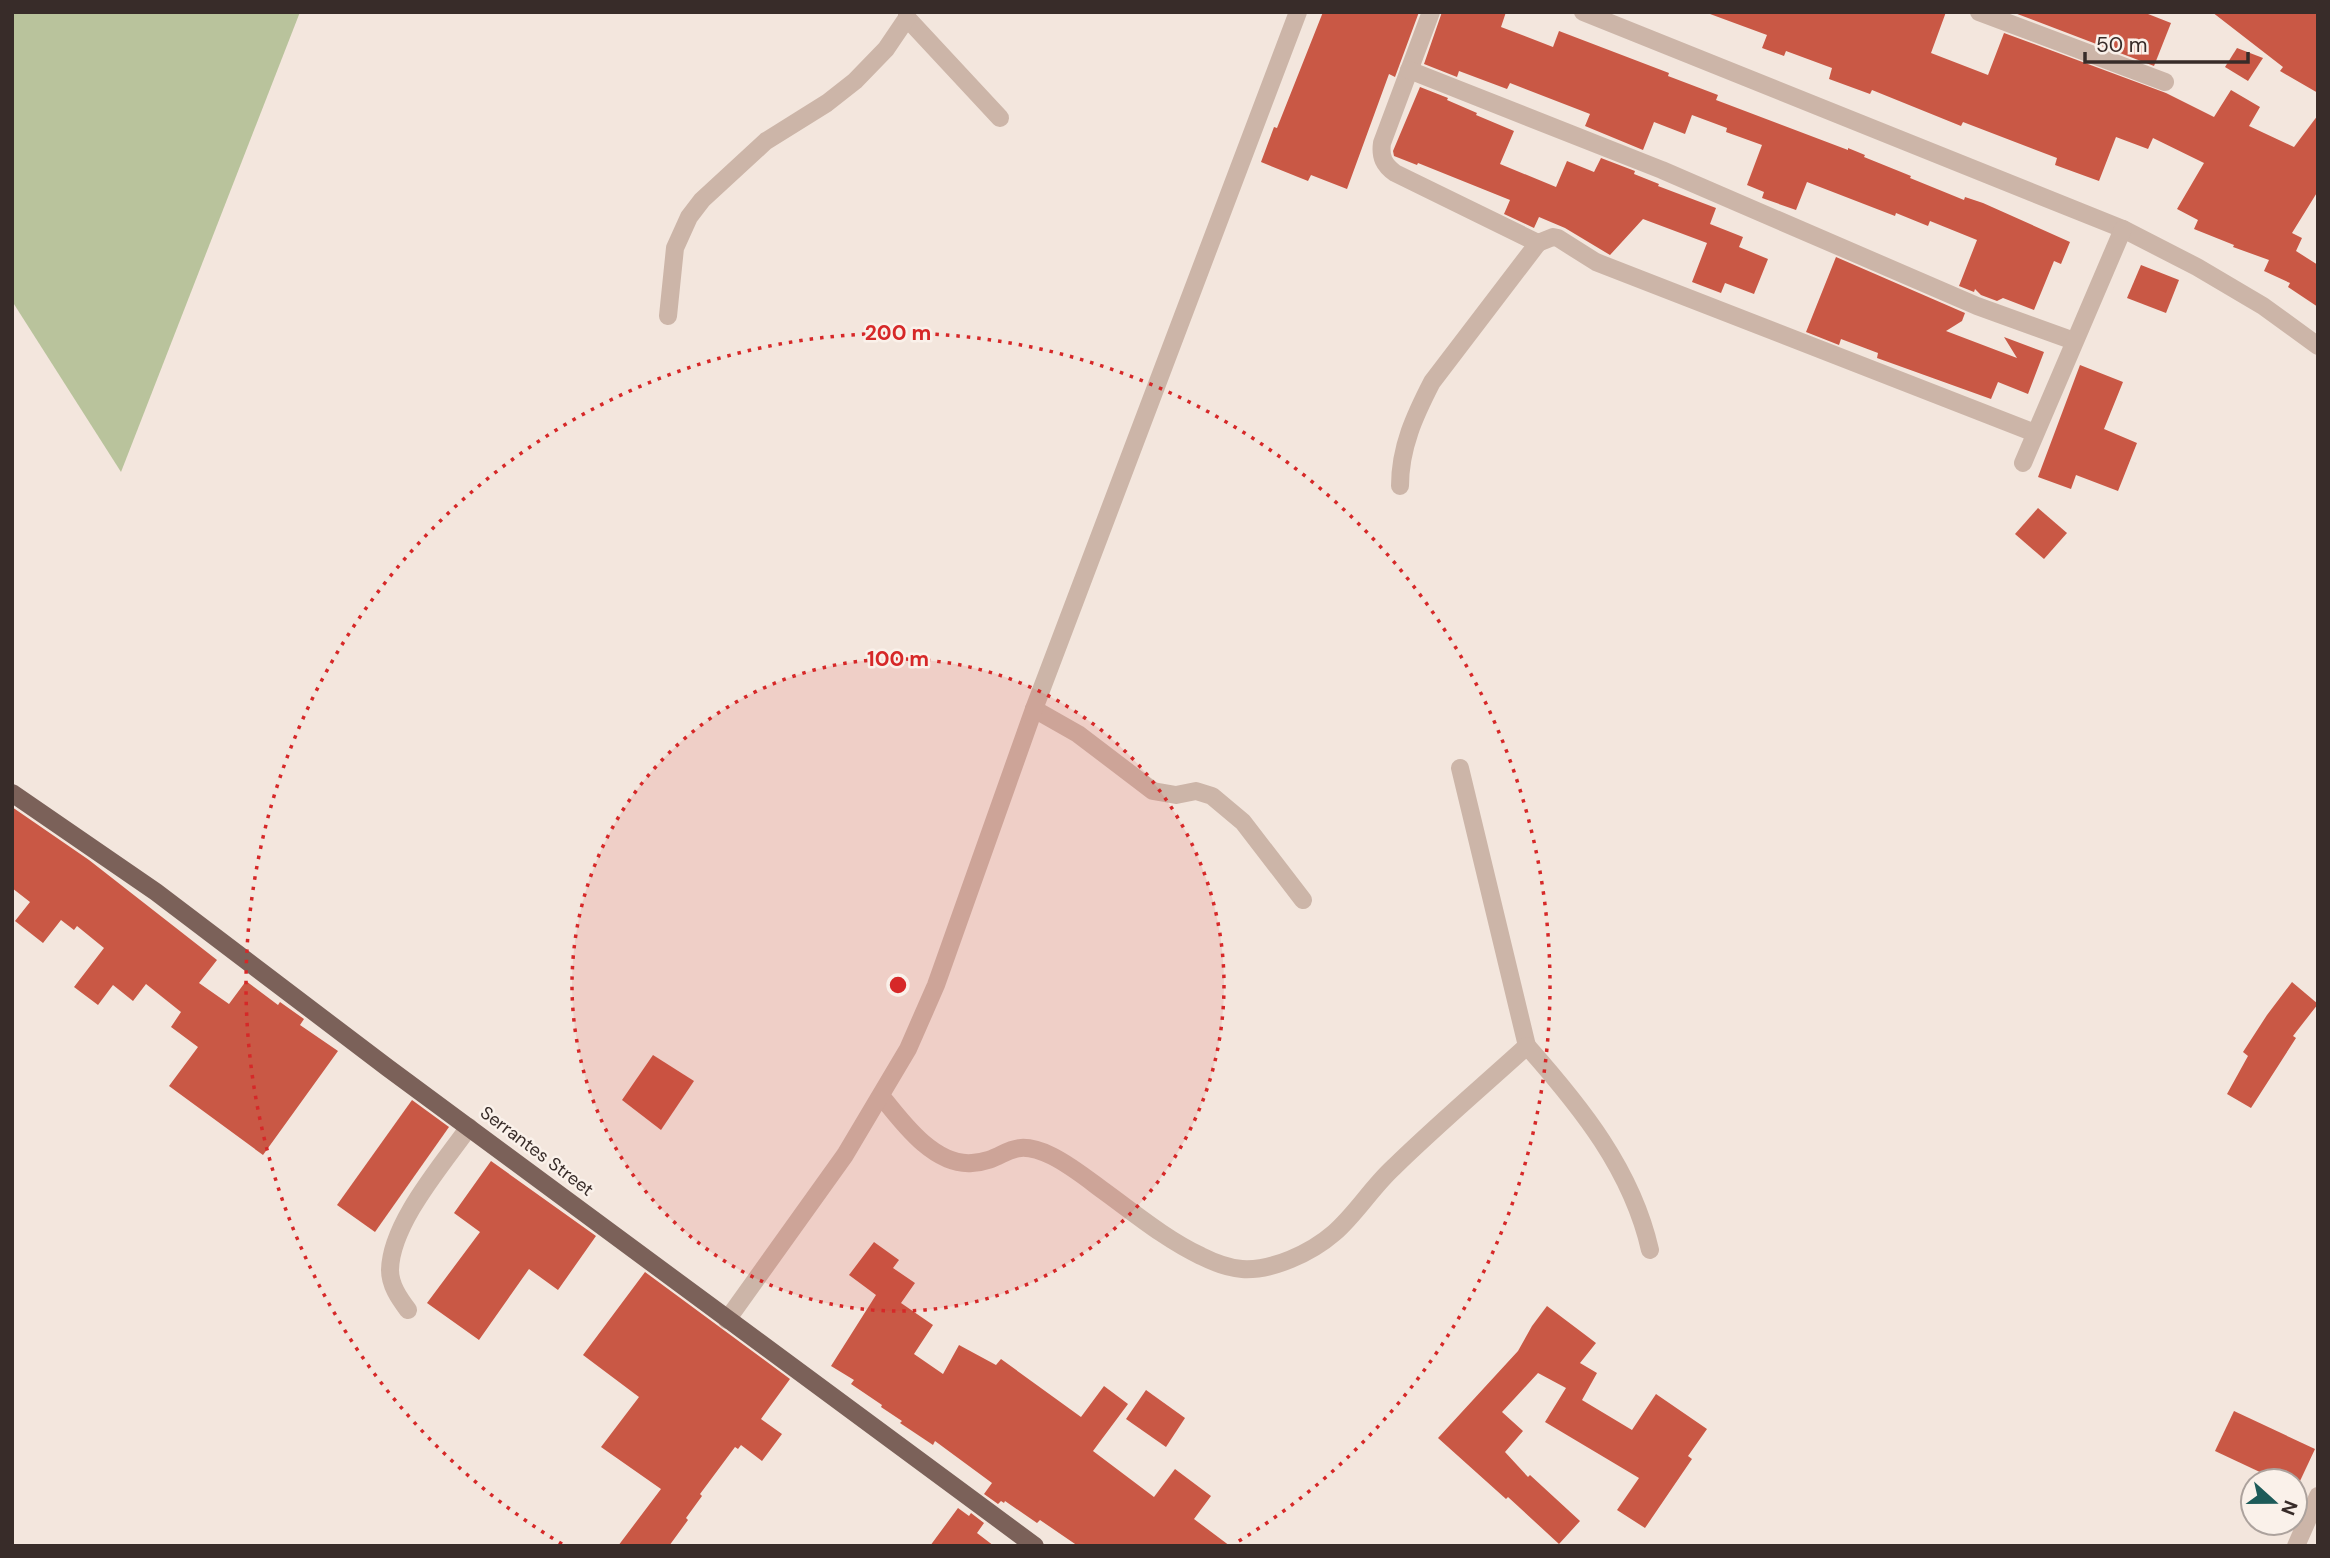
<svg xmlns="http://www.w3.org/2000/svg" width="2330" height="1558" font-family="'DM Sans',sans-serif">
	<rect width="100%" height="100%" fill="#f3e6dd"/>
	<!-- green -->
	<path fill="#b9c39c" d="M12 12H300L121 472 12 301Z"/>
	<!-- building -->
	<g fill="#c95845">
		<path d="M1323 12H1419L1395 77 1389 74 1347 189 1311 175 1308 181 1261 162 1274 127 1277 128Z"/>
		<path d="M1442 12H1506L1501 27 1553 47 1559 31 1669 73 1668 76 1718 95 1716 100 1848 150V148L1865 155 1864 157 1911 176 1910 178 1964 200 1965 197 1983 203 2070 242 2061 264 2054 261 2034 310 2003 298 1997 301 1981 295 1975 289 1974 292 1959 286 1977 240 1930 221 1928 226 1896 213 1895 216 1807 182 1796 210 1762 198 1764 192 1747 185 1762 145 1726 132 1727 128 1692 115 1685 134 1654 122 1643 150 1585 126 1590 114 1510 83 1507 89 1459 71 1457 77 1424 64Z"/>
		<path d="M1711 12H1946L1931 53 1988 75 2004 33 2166 93 2214 117 2231 90 2260 107 2249 126 2294 147 2318 115V191L2292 233 2302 238 2296 251 2318 265V307L2288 287 2290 283 2264 271 2269 260 2233 247 2234 245 2194 229 2198 220 2177 209 2204 163 2153 138 2148 149 2116 137 2099 181 2055 165 2057 158 1963 122 1961 126 1872 90 1870 94 1829 79 1832 68 1786 51 1784 56 1762 48 1767 35 1710 14Z"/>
		<path d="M2012 12H2143L2171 23 2154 66Z"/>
		<path d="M2212 12H2318V93L2280 71 2283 67Z"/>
		<path d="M2237 48 2263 58 2248 81 2225 67Z"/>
		<path d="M1420 87 1448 98 1447 100 1477 113 1476 115 1514 131 1500 164 1556 187 1567 161 1594 172 1601 158 1635 171 1634 174 1659 184 1658 186 1716 208 1710 224 1743 237 1739 247 1768 259 1754 294 1725 283 1721 293 1692 282 1707 243 1643 219 1610 255 1565 228 1539 217 1534 228 1504 214 1510 200 1418 163 1417 165 1394 156 1393 151Z"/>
		<path d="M1836 257 1965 313 1962 321 1946 331 2017 358 2004 337 2044 352 2028 394 1998 382 1991 399 1877 358 1878 353 1841 339 1839 345 1806 332Z"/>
		<path d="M2141 265 2179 280 2166 313 2127 298Z"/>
		<path d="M2080 365 2123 382 2104 429 2137 443 2118 491 2076 475 2071 489 2038 477Z"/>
		<path d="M2038 508 2067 533 2044 559 2015 534Z"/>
		<path d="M12 807 89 860 217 960 199 983 229 1004 246 981 278 1005 280 1002 304 1019 300 1025 338 1051 263 1155 169 1086 198 1047 171 1027 181 1012 146 984 133 1001 113 985 98 1005 74 987 104 948 77 926 74 930 61 920 43 943 15 921 30 902 12 888Z"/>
		<path d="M2292 982 2318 1004 2293 1036 2296 1038 2251 1108 2227 1094 2248 1056 2243 1052 2267 1015Z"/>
		<path d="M653 1055 694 1081 661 1130 622 1100Z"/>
		<path d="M412 1100 449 1127 375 1232 337 1205Z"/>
		<path d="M491 1161 596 1236 558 1290 529 1269 479 1340 427 1303 480 1232 454 1213Z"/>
		<path d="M874 1242 899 1260 893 1268 915 1283 901 1303 933 1325 914 1354 943 1374 959 1345 996 1365 1001 1359 1081 1417 1104 1386 1128 1404 1093 1451 1154 1497 1175 1469 1211 1496 1194 1519 1230 1546H1078L1040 1520 1037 1523 1005 1501 1004 1503 1001 1501 998 1504 984 1494 992 1483 935 1441 933 1445 900 1423 902 1421 881 1407 882 1405 851 1384 854 1380 831 1366 876 1295 849 1275Z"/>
		<path d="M645 1272 790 1379 761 1419 782 1434 762 1461 741 1445 738 1449 735 1447 700 1494 702 1496 686 1518 688 1520 669 1546H618L661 1489 601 1447 639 1397 583 1355Z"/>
		<path d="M1547 1306 1596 1343 1580 1363 1597 1373 1582 1400 1632 1430 1656 1394 1707 1429 1688 1456 1692 1459 1645 1528 1617 1510 1639 1478 1545 1422 1566 1388 1538 1373 1502 1412 1523 1431 1505 1452 1528 1477 1530 1475 1580 1521 1559 1544 1508 1497 1506 1499 1438 1438 1518 1351 1532 1326Z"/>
		<path d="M1146 1390 1185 1418 1166 1447 1126 1419Z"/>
		<path d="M2234 1411 2315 1449 2300 1481H2279L2215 1451Z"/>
		<path d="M958 1508 969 1516 971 1513 984 1523 977 1533 994 1546H930Z"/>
	</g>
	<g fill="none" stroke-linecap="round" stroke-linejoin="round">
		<!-- minor -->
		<g stroke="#ccb5a8" stroke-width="18">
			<path d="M907 12V18L1000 118"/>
			<path d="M1431 12 1382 143C1380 157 1384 165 1395 173L1538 243 1553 237 1558 238 1596 262 2035 433"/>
			<path d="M1583 12 2123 229 2197 267 2263 306 2318 346"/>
			<path d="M1979 12 2165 82"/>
			<path d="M1409 70 1662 170 1977 306 2074 341"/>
			<path d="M668 316 675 248 689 217 702 200 766 141 827 103 855 81 886 49 907 18"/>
			<path d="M2023 463 2123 229"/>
			<path d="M1400 486C1400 447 1415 415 1432 382L1538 243"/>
			<path d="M1034 709 1078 734 1153 791 1176 795 1196 791 1212 796 1243 822 1303 900"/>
			<path d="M1460 768 1527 1046"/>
			<path d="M882 1097C902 1122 934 1166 972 1163 1008 1161 1008 1135 1052 1156 1070 1165 1085 1177 1101 1189 1133 1212 1165 1239 1201 1256 1213 1262 1228 1268 1242 1269 1272 1271 1311 1253 1334 1233 1356 1214 1372 1187 1394 1167 1437 1125 1483 1086 1527 1046 1581 1107 1632 1170 1650 1250"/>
			<path d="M408 1310C399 1298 390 1285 390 1270 391 1223 443 1164 469 1127"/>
			<path d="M727 1320 845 1155 908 1049 936 985 1034 709 1298 12"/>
		</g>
		<!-- tertiary -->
		<path stroke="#ccb5a8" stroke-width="18" d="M2296 1546 2318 1496"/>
		<!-- primary -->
		<path stroke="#7b6159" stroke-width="18" d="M12 793 156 892 388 1068 1035 1546"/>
	</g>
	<!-- distance rings -->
	<circle cx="898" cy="985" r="326" fill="#d62828" fill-opacity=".12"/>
	<g fill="none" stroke="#d62828" stroke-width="3.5" stroke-dasharray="3.5 7">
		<circle cx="898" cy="985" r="326"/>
		<path d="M562 1544A652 652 0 1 1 1234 1544"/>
	</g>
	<g text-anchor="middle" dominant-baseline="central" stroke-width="5" stroke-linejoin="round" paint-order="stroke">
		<!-- street labels -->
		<g font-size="18" fill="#382c29" stroke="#faf1ea">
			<text transform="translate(537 1151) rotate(37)">Serrantes Street</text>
		</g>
	</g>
	<circle cx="898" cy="985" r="10" fill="#d62828" stroke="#faf1ea" stroke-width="3.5"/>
	<g font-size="21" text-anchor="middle" font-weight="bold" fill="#d62828" stroke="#faf1ea" stroke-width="5" stroke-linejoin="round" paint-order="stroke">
		<text x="898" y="340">200 m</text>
		<text x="898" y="666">100 m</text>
	</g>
	<!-- border -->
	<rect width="2330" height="1558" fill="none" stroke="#382c29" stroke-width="28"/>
	<!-- north arrow -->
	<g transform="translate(2274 1502) rotate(111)"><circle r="33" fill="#faf1ea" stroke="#aca29d" stroke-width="2"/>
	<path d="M0-5L12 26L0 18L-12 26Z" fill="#1d5b59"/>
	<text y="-10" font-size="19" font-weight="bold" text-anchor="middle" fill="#382c29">N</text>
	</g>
	<!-- scale -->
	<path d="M2085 52v10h163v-10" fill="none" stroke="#382c29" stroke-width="3.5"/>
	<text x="2096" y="52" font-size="21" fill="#382c29" stroke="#faf1ea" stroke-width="5" paint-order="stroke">50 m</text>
</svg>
